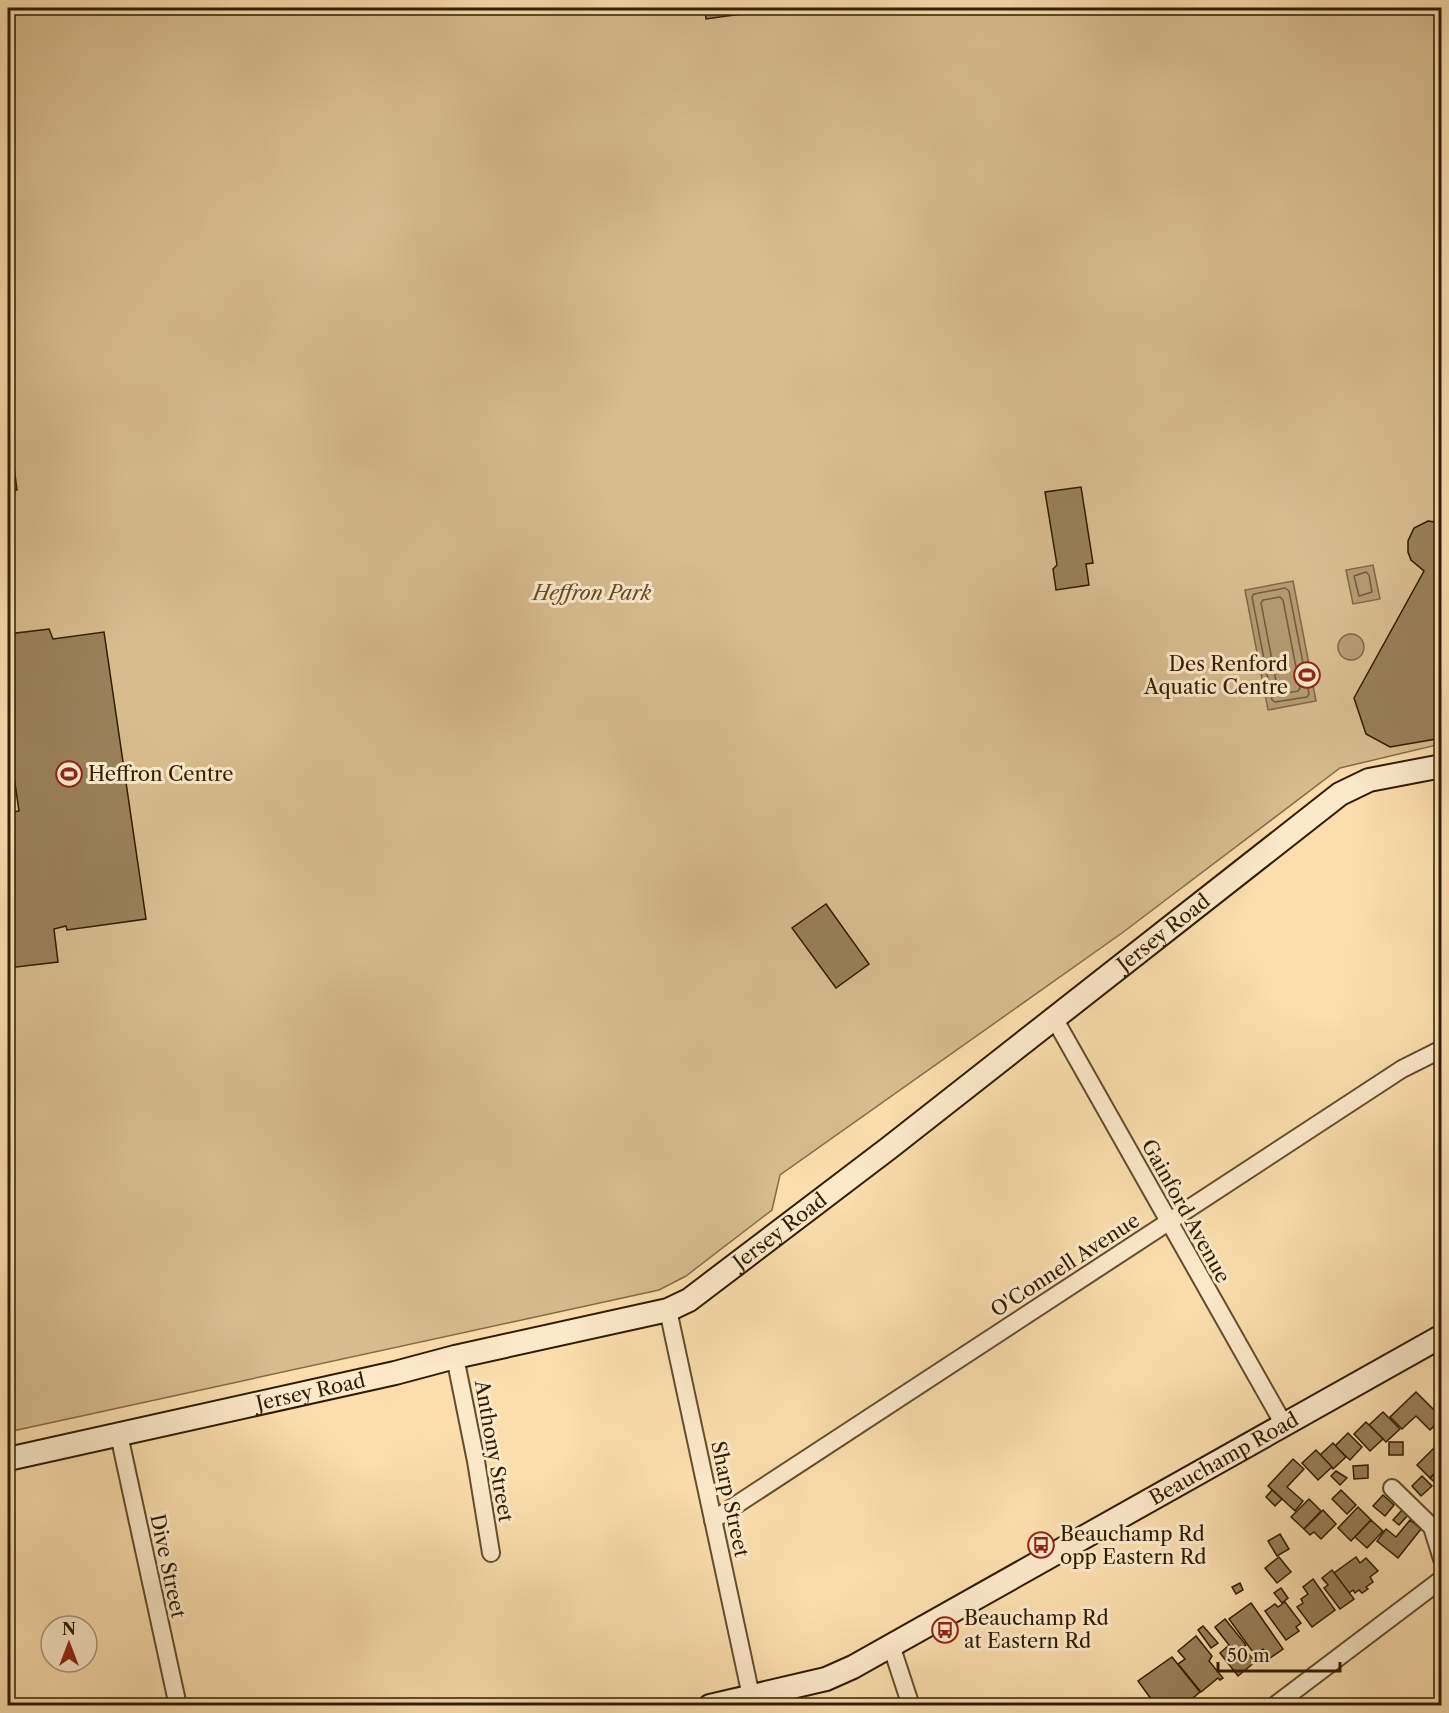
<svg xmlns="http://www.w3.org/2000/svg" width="1449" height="1713" font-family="'Libre Caslon Text',serif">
	<rect width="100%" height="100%" fill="#fbddae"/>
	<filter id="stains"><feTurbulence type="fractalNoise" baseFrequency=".00333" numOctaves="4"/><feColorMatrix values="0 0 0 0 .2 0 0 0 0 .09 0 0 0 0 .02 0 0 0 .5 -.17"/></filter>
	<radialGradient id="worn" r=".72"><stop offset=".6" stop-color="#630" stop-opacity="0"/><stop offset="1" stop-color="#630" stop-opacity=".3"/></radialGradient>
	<!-- green -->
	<path fill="#d8bc90" stroke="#846c48" stroke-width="1.5" d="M8 8H1435L1442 41 1441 744 1340 768 1122 933 780 1175 772 1210 686 1276 659 1290 8 1432Z"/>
	<!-- water -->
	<g fill="#b69b73" stroke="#806845" stroke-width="1.5">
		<path d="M1373 565 1380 599 1353 604 1346 570Z"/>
		<path d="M1293 581 1316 701 1268 710 1245 590Z"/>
		<circle cx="1351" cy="647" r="13"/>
	</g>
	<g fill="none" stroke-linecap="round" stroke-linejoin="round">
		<!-- shore -->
		<g stroke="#735c3a" stroke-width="1.5">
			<path d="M1366 572 1369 575 1372 592 1359 596 1354 576Z"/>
			<path d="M1285 588 1289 591 1309 694 1307 697 1275 702 1272 700 1252 597 1254 594Z"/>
			<path d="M1280 597 1283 600 1300 688 1298 691 1281 694 1278 691 1261 603 1263 600Z"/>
		</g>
	</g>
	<!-- building -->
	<g fill="#9a805a" stroke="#301c00" stroke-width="1.5">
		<path d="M705 8H748V13L706 19Z"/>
		<path d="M8 420 17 490 8 492Z"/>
		<path d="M1081 487 1093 563 1086 564 1089 585 1056 590 1053 569 1057 565 1045 492Z"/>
		<path d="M1428 521 1442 523V738L1390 747 1366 734 1354 698 1424 571 1411 560 1408 552V541L1414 528Z"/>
		<path d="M49 629 53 639 104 632 146 919 67 930 66 926 54 929 58 962 8 968V813L19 811 8 736V634Z"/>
		<path d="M826 904 869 964 836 988 792 928Z"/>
		<path d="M1416 1392 1442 1418 1430 1430 1416 1416 1402 1429 1390 1417Z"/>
		<path d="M1383 1412 1400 1429 1386 1442 1369 1425Z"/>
		<path d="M1366 1422 1383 1439 1370 1451 1354 1434Z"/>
		<path d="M1348 1433 1362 1447 1350 1460 1335 1446Z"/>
		<rect x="1389" y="1442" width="14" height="13"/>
		<path d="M1333 1443 1346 1457 1333 1469 1320 1455Z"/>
		<path d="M1436 1446 1442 1451V1466L1430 1478 1417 1465Z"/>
		<path d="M1316 1450 1332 1467 1318 1480 1302 1463Z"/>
		<path d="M1293 1459 1304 1469 1287 1487 1303 1501 1295 1511 1268 1486Z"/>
		<path d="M1368 1465V1478L1354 1479 1353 1466Z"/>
		<path d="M1442 1466V1489L1430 1478Z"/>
		<path d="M1336 1471 1347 1478 1340 1485 1331 1476Z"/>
		<path d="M1422 1476 1432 1486 1421 1496 1412 1486Z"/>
		<path d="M1272 1490 1282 1499 1275 1506 1266 1497Z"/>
		<path d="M1341 1490 1356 1505 1347 1514 1332 1499Z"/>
		<path d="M1383 1495 1394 1505 1385 1516 1373 1506Z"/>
		<path d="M1309 1499 1321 1511 1304 1529 1291 1517Z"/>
		<path d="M1358 1507 1371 1520 1351 1541 1338 1528Z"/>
		<path d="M1323 1510 1336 1524 1321 1539 1314 1532 1310 1535 1304 1529Z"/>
		<path d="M1402 1510 1408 1515 1399 1525 1393 1520Z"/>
		<path d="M1371 1520 1383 1531 1367 1548 1355 1537Z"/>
		<path d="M1410 1520 1421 1529 1398 1558 1377 1541 1386 1529 1396 1537Z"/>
		<path d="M1280 1534 1289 1549 1277 1556 1268 1541Z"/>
		<path d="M1279 1557 1291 1572 1277 1583 1265 1568Z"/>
		<path d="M1356 1557 1360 1563 1366 1558 1378 1571 1370 1577 1373 1582 1366 1587 1368 1589 1362 1593 1359 1590 1355 1593 1353 1590 1349 1593 1334 1573Z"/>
		<path d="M1332 1570 1354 1599 1340 1609 1324 1588 1328 1585 1322 1578Z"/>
		<path d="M1313 1579 1335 1610 1312 1627 1297 1607 1303 1603 1301 1599 1308 1594 1303 1587Z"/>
		<path d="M1240 1583 1243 1590 1236 1594 1232 1587Z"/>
		<path d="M1281 1588 1288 1598 1282 1603 1274 1593Z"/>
		<path d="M1285 1602 1301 1623 1296 1627 1299 1631 1286 1640 1265 1611 1275 1604 1278 1607Z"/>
		<path d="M1251 1603 1283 1649 1270 1658 1263 1649 1255 1655 1229 1619Z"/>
		<path d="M1225 1619 1246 1645 1243 1647 1255 1662 1238 1676 1220 1653 1229 1645 1215 1627Z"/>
		<path d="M1203 1626 1218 1643 1211 1648 1198 1630Z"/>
		<path d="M1196 1636 1212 1656 1209 1661 1223 1678 1220 1680 1218 1678 1201 1692 1178 1664 1185 1659 1178 1651Z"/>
		<path d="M1172 1657 1200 1692 1184 1706H1156L1138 1681Z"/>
	</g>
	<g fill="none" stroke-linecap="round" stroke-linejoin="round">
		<!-- street casing -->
		<g stroke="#634c2c" stroke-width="20">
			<g id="street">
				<path d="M1054 1018 1283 1423"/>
				<path d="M668 1310 751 1696"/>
				<path d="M455 1357 476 1461 491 1553"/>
				<path d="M119 1435 178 1706"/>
				<path d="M1392 1488 1432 1527 1442 1559"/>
				<path d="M713 1520 1402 1069 1442 1049"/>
				<path d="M891 1645 911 1706"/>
				<path d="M1274 1706 1442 1579"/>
			</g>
		</g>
		<!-- secondary casing -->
		<g stroke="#301c00" stroke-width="26">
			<g id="secondary">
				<path id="s1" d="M8 1459 395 1373 455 1357 668 1310 689 1300 889 1148 1340 794 1369 780 1442 766"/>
				<path id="s2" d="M710 1706 826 1679 853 1667 1442 1336"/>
			</g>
		</g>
		<!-- street -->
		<use href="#street" stroke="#fce9ca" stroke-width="16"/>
		<!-- secondary -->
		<use href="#secondary" stroke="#fce9ca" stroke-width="22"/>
	</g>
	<!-- icons -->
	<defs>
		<g id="stadium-ring" transform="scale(1.35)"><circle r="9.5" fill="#fce9ca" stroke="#8f2418" stroke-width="1.5"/><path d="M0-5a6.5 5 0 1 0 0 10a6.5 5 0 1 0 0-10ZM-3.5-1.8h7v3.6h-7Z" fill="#8f2418"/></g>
		<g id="bus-ring" transform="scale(1.35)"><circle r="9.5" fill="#fce9ca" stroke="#8f2418" stroke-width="1.5"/><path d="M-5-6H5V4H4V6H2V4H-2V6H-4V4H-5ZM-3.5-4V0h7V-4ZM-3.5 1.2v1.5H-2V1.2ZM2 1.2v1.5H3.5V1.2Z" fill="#8f2418"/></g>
	</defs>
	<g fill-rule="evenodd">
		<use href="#stadium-ring" x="1307" y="675"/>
		<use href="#stadium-ring" x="69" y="774"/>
		<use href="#bus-ring" x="1041" y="1545"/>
		<use href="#bus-ring" x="945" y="1630"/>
	</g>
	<g text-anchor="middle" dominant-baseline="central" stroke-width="6" stroke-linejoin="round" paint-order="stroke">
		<!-- park labels -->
		<g font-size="20" font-style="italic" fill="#624c2b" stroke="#fce9ca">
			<text x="592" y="593">Heffron Park</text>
		</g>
		<!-- poi labels -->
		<g font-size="20" fill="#301c00" stroke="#fce9ca" text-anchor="start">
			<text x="1288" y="664" text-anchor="end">Des Renford<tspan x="1288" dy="23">Aquatic Centre</tspan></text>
			<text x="88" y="774">Heffron Centre</text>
			<text x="1060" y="1534">Beauchamp Rd<tspan x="1060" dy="23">opp Eastern Rd</tspan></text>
			<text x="964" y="1618">Beauchamp Rd<tspan x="964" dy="23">at Eastern Rd</tspan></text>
		</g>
		<!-- street labels -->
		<g font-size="20" fill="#301c00" stroke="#fce9ca">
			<text stroke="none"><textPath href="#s1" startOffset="1300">Jersey Road</textPath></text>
			<text transform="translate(1186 1211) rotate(61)">Gainford Avenue</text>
			<text stroke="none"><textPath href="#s1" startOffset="814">Jersey Road</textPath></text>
			<text transform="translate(1065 1265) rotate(-33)">O'Connell Avenue</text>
			<text stroke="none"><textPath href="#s1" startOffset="310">Jersey Road</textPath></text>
			<text transform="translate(494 1451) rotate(80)">Anthony Street</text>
			<text stroke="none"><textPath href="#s2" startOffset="574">Beauchamp Road</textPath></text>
			<text transform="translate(730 1499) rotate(78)">Sharp Street</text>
			<text transform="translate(168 1566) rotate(78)">Dive Street</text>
		</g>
	</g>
	<!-- margin -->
	<rect width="1449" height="1713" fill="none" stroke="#fbddae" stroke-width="30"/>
	<rect x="9" y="9" width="1431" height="1695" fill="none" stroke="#301c00" stroke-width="3"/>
	<rect x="15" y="15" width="1419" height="1683" fill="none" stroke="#301c00" stroke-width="1.5"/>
	<!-- north arrow -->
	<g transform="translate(69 1644)"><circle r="28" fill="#fce9ca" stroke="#aa9779" stroke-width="1.5"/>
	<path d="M0-4.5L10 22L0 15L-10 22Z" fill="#8f2418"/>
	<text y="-9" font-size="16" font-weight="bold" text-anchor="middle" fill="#301c00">N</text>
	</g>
	<!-- scale -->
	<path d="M1218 1662v9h122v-9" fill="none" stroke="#301c00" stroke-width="3"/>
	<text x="1227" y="1662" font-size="18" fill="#301c00" stroke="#fce9ca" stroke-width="4.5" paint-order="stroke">50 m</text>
	<rect width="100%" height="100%" filter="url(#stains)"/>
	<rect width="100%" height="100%" fill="url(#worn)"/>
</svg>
